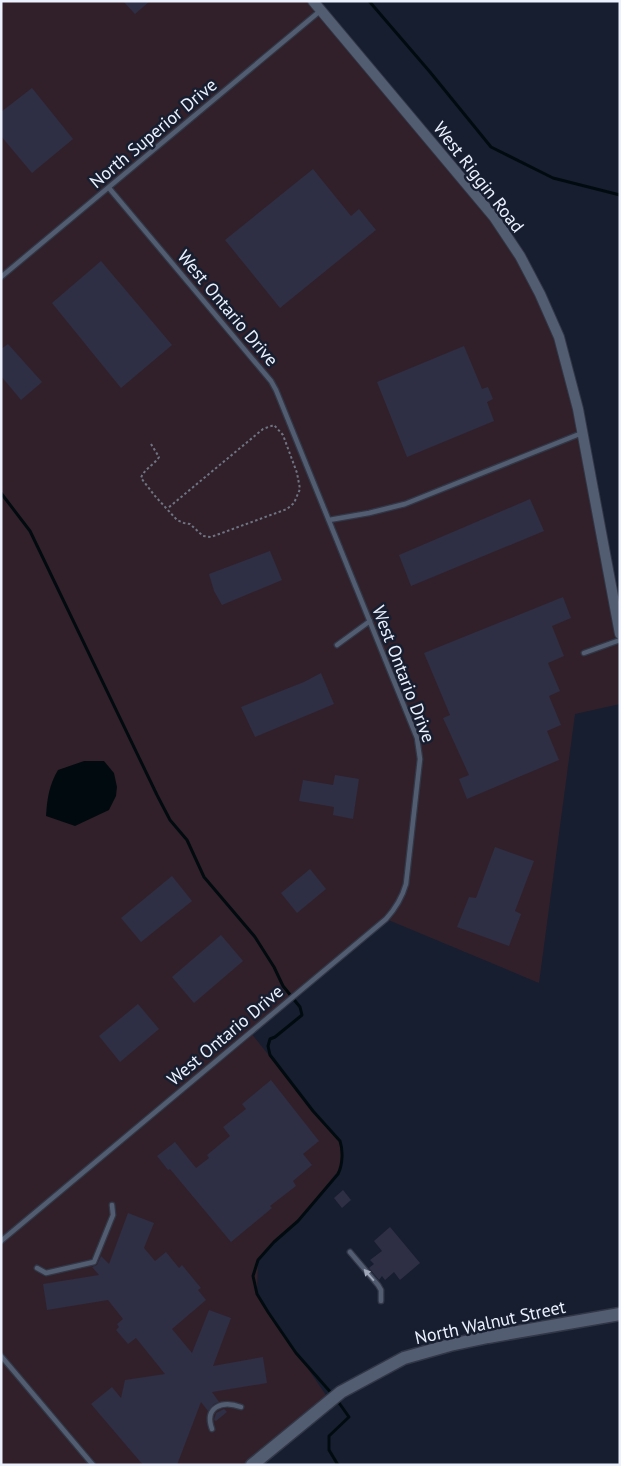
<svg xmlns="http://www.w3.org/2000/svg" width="621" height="1466" font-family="'PT Sans',sans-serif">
	<rect width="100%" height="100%" fill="#171e30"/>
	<!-- industrial -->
	<path fill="#312029" d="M1 1H307L520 256 559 337 620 634V704L575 714 539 983 386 919 251 1033 313 1111 340 1141 342 1166 298 1221 274 1242 258 1260 257 1294 330 1401 254 1465H1Z"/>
	<!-- water -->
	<path fill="#010b0f" d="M84 761H104L114 773 117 787 116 796 109 810 75 826 46 816C47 799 49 785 58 770Z"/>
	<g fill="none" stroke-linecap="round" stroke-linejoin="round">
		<!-- stream -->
		<g stroke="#010b0f" stroke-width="3">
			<path d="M369 1 430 72 491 147 553 178 620 195"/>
			<path d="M1 493 30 531 157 795 170 820 187 840 204 877 255 937 274 967 283 986 300 1007 302 1015 275 1037 270 1039 268 1046 270 1055 313 1111 340 1141C343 1150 343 1164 338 1174L298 1221 274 1242 258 1260 253 1276 257 1294 268 1312 296 1353 333 1395"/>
			<path d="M337 1400 349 1417 329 1436V1450L338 1465"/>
		</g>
	</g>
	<!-- building -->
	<g fill="#2e2f44">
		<path d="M123 1H150L135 14Z"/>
		<path d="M32 88 73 139 32 173 1 136V112Z"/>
		<path d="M313 169 351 216 359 209 376 230 280 308 225 240Z"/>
		<path d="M101 261 172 345 121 388 52 303Z"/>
		<path d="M8 344 42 382 21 400 1 376V349Z"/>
		<path d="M464 346 482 389 488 387 493 399 487 402 494 421 407 457 377 382Z"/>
		<path d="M530 499 544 531 411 586 399 555Z"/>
		<path d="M270 551 282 580 222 605 214 591 209 574Z"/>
		<path d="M563 597 571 618 552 626 564 656 548 663 560 691 549 696 561 725 547 731 559 760 467 799 459 779 469 775 443 718 450 715 424 653Z"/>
		<path d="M321 673 334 704 255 737 241 707 304 682Z"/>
		<path d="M335 775 359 779 353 819 333 815 334 807 299 801 303 780 333 785Z"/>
		<path d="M495 847 534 861 515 911 521 914 509 946 457 927 469 897 476 898Z"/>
		<path d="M310 869 326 889 297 913 281 893Z"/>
		<path d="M172 876 192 901 141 942 121 918Z"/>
		<path d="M221 935 243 961 194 1003 172 977Z"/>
		<path d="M138 1004 159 1029 120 1062 99 1036Z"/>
		<path d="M271 1080 319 1141 303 1154 312 1165 293 1181 296 1186 270 1206 272 1208 231 1242 170 1169 168 1170 157 1156 175 1142 196 1168 209 1158 207 1155 230 1136 223 1127 246 1109 242 1104Z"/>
		<path d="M343 1190 351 1200 342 1208 334 1198Z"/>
		<path d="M128 1213 154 1223 144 1248 155 1261 166 1252 179 1268 182 1265 201 1288 198 1290 206 1300 172 1329 192 1353 209 1310 231 1318 213 1366 263 1357 267 1383 212 1392 219 1402 214 1404 208 1411 201 1402 177 1465H143L91 1404 112 1387 121 1398 125 1380 165 1374 136 1338 128 1344 116 1330 119 1327 117 1324 123 1319 108 1300 47 1310 43 1284 99 1275 92 1267 97 1265 101 1256 109 1264Z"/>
		<path d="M390 1227 420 1263 400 1280 394 1272 385 1280 382 1276 379 1280 369 1268 374 1264 370 1260 382 1251 374 1241Z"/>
		<path d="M224 1409 227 1412 216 1421 214 1420 216 1413Z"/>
	</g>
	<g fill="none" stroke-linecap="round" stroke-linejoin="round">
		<!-- service casing -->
		<g stroke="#313746" stroke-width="7">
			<g id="service">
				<path d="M1 277 320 11"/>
				<path d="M329 520 369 513 405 504 582 433"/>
				<path d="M337 645 370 621"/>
				<path d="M584 653 620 640"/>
				<path d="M1 1241 386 919C396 908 402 898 406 884L420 759 417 738 276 390 271 381 109 188"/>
				<path d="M350 1252 378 1285 381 1290V1301"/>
				<path d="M37 1268 46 1273 94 1262 113 1215 112 1205"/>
				<path d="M1 1356 93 1465"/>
				<path d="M212 1429C204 1407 222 1400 241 1407"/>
			</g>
		</g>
		<!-- tertiary casing -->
		<g stroke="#313746" stroke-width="12">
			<path id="tertiary" d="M313 1 494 217 520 256 540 294 559 337 578 409 620 634"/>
		</g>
		<!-- secondary casing -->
		<g stroke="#313746" stroke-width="15">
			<path id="secondary" d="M252 1465 341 1392 404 1358 450 1345 488 1337 620 1314"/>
		</g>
		<!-- path -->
		<path stroke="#6d7484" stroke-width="2" stroke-dasharray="2.5 2.5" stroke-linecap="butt" d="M151 444 159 457C154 465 144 469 141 478L155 496 177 520 184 523 190 524 203 536 211 537 287 509 294 503 300 489 297 473 283 435 274 425 263 429 168 508"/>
		<!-- service -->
		<use href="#service" stroke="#535d72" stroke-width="4.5"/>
		<!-- tertiary -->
		<use href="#tertiary" stroke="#535d72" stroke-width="10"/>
		<!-- secondary -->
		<use href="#secondary" stroke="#535d72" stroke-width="12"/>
	</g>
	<!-- one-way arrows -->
	<defs><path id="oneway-solid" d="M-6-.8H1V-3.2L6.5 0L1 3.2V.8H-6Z" transform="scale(1.25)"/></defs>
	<use fill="#9fa7b8" href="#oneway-solid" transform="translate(369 1275) rotate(-131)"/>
	<g text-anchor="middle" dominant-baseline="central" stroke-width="5" stroke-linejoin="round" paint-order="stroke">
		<!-- street labels -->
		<g font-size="18" fill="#ebf1fd" stroke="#171e30">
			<text transform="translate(153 133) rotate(-40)">North Superior Drive</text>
			<text transform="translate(479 177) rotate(52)">West Riggin Road</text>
			<text transform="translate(228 308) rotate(50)">West Ontario Drive</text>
			<text transform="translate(404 674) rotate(69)">West Ontario Drive</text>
			<text transform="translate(225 1035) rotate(-40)">West Ontario Drive</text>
			<text transform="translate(490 1322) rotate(-12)">North Walnut Street</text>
		</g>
	</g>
	<!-- border -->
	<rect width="621" height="1466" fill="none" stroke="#ebf1fd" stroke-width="5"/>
</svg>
